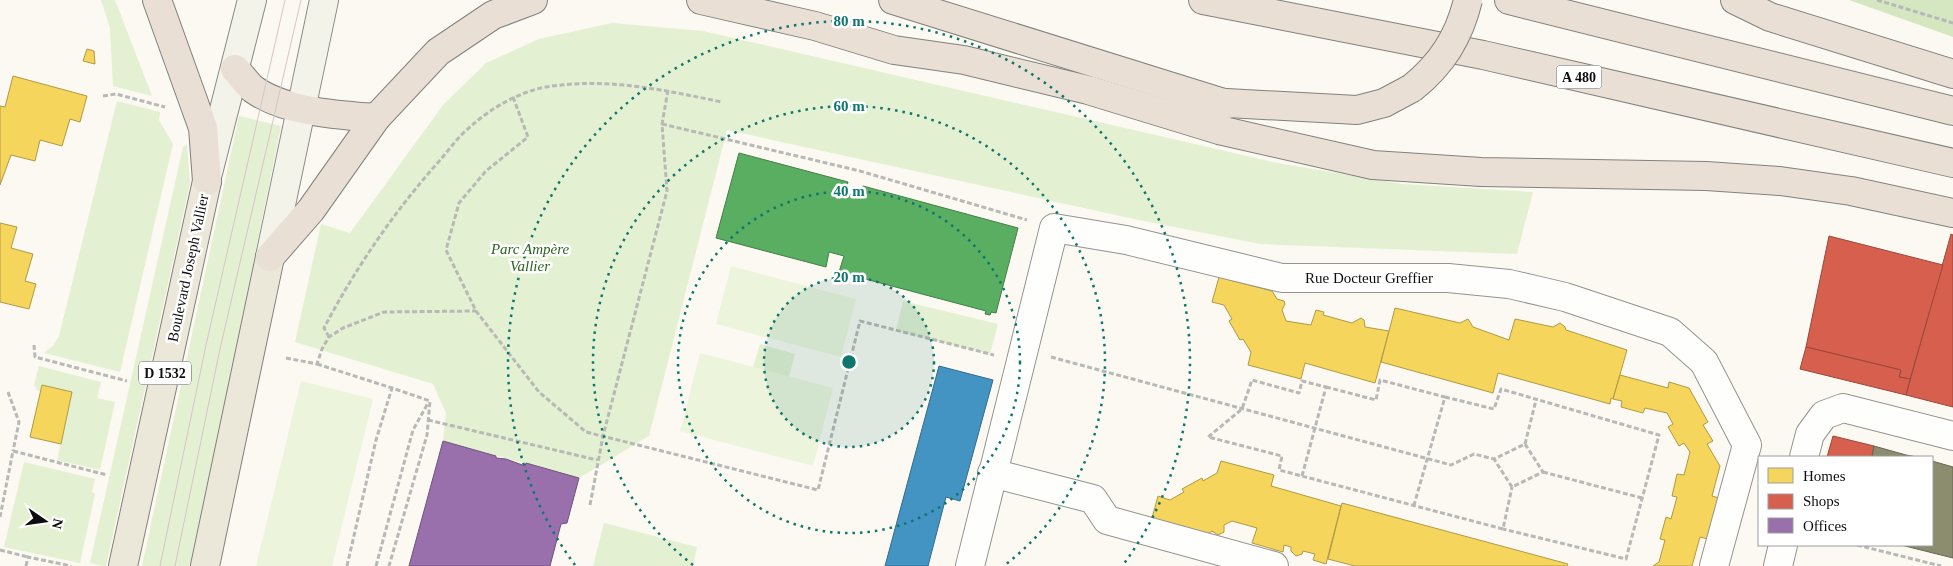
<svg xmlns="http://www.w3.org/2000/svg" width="1953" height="566" font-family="Georgia,serif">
	<rect width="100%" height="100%" fill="#fbf9f2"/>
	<!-- green -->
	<g fill="#e4f0d2">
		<path d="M101 0H115L152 96 113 86 110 28Z"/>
		<path d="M612 23 703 31 1277 163 1403 184 1533 192 1517 254 1260 244 1139 220 727 130 649 436 579 478 443 441 446 413 433 384 295 342 321 224 350 233 443 105 486 63 539 39Z"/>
		<path d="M117 101 160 112 159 120 173 144 120 372 44 353 53 346 59 336Z"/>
		<path d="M239 116 281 126 192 566H142Z"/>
		<path d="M187 145 190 183 106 566H104L90 563 183 147Z"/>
		<path d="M903 301 998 324 990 354 896 331Z"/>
		<path d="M760 344 795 354 789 377 753 367Z"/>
		<path d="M39 366 101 382 97 398 115 402 100 470 57 460 72 392 42 385 40 392 37 390 34 385Z"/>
		<path d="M24 462 95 479 92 492 95 494 80 563 4 547Z"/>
		<path d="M604 523 697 547 693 566H593Z"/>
	</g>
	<!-- forest -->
	<path fill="#d4e7c0" d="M1849 0H1953V37Z"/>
	<!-- pitch -->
	<g fill="#edf4dc">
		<path d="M731 266 856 299 841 357 716 324Z"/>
		<path d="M700 353 833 388 813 466 680 431Z"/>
		<path d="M301 381 373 399 332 566H256Z"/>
	</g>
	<!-- homes -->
	<g fill="#f6d55c" stroke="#b09944">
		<path d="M87 49 94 51 95 64 83 61Z"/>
		<path d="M13 76 87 96 80 122 70 119 62 146 40 140 35 161 11 155 0 185V106L5 107Z"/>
		<path d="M0 223 17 227 11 248 33 254 25 281 36 284 29 309 0 302Z"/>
		<path d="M1219 277 1272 291 1277 299 1284 301 1285 304 1282 310 1286 321 1311 325 1316 310 1324 312 1323 315 1352 323 1361 318 1364 320 1365 327 1389 331 1375 383 1305 363 1301 379 1248 365 1251 352 1243 339 1240 340 1229 321 1232 319 1224 305 1212 302Z"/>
		<path d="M1395 308 1460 323 1468 319 1473 327 1509 340 1515 319 1553 327 1560 323 1565 327 1566 330 1627 350 1613 399 1611 398 1610 404 1498 373 1493 393 1381 362Z"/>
		<path d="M1620 375 1668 388 1669 382 1689 388 1708 422 1703 425 1713 441 1707 444 1720 466 1712 496 1719 498 1708 539 1700 537 1692 566H1653L1659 562 1665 540 1660 539 1666 517 1671 519 1677 497 1672 496 1677 474 1684 475 1690 452 1684 443 1679 446 1668 427 1673 424 1667 413 1645 408 1643 413 1621 407 1622 401 1613 399Z"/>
		<path d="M42 385 72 392 61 444 30 437Z"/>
		<path d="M1221 461 1274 475 1271 486 1341 506 1326 564 1313 560 1315 554 1303 551 1302 554 1296 556 1291 551V547L1284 545 1283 552 1252 543 1257 528 1232 521 1224 525V532L1218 535 1212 531 1205 536 1151 522 1158 496 1170 500 1184 492 1182 489 1202 478 1203 481 1217 473Z"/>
		<path d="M1342 503 1568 564 1567 566H1355L1328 559Z"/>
	</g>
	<!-- shops -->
	<g fill="#d6604d" stroke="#9a473a">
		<path d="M1951 234 1953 235V407L1906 395Z"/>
		<path d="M1829 236 1943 265 1910 379 1899 377 1901 370 1806 347Z"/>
		<path d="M1806 347 1901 370 1899 377 1910 379 1906 395 1800 369Z"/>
		<path d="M1833 436 1874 446 1872 457H1827Z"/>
	</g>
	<!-- offices -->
	<path fill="#9970ab" stroke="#6f527c" d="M443 441 496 456V458L506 459 525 466 526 463 579 478 567 523 561 524 550 566H409Z"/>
	<!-- schools -->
	<path fill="#4393c3" stroke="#336b8c" d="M939 366 993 380 960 501 946 497 928 566H885Z"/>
	<!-- public -->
	<path fill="#5aae61" stroke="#437e48" d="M739 153 848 182 845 193 860 197 863 186 1018 228 996 313 991 312 990 315 985 314 986 311 839 272 844 256 829 252 826 267 716 238Z"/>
	<!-- industry -->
	<g fill="#8c8c6e" stroke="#666651">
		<path d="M1874 446 1906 455 1917 457H1872Z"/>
		<path d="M1932 461 1953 467V558L1901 545H1932Z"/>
	</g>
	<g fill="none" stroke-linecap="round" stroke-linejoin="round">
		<!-- minor casing -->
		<g stroke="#949390" stroke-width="30">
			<g id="minor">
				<path d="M1804 457 1810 434 1824 415 1843 408 1953 436"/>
				<path d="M992 473 1093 499 1107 520 1274 566"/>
				<path d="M970 566 1054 228 1126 240 1282 278H1448L1509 284 1565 297 1670 332 1704 362 1747 445 1714 566"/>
				<path d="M1778 566 1783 545"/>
			</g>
		</g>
		<!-- secondary casing -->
		<g stroke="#8b8a87" stroke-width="30">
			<g id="secondary">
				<path d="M208 173 252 0"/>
				<path d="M270 257 324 0"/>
			</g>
		</g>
		<!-- primary casing -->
		<g stroke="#81817d" stroke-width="30">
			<g id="primary">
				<path d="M123 566 207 181"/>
				<path d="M205 566 270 257"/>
			</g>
		</g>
		<!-- motorway casing -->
		<g stroke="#81817d" stroke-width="30">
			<g id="motorway">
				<path d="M157 0 203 128 207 181"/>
				<path d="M701 0 815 26 894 50 964 60 1088 90 1219 130 1373 165 1481 172 1706 176 1780 181 1851 191 1953 213"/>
				<path d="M893 0 1227 104"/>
				<path d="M1203 0 1483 55 1953 163"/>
				<path d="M1509 0 1953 111"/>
				<path d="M1735 0 1770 17 1953 74"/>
				<path d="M235 69C241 75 247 84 253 89 285 112 338 115 376 118"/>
				<path d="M1209 102 1357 110 1384 103 1412 88"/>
				<path d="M270 257 311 210 376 118 438 52 493 15 533 0"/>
			</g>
		</g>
		<!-- path -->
		<g stroke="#b8b8b6" stroke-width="3" stroke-dasharray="5 2.5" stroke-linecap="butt">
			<path d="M1877 0 1953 23"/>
			<path d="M103 96 116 94 165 107"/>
			<path d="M513 97 528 137 486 171 459 203 446 250 476 311 539 392 586 432 818 490 860 321 994 355"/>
			<path d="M662 124 860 171 1027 220"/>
			<path d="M329 337 324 328C356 267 396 209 442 158 451 147 460 135 470 127 491 108 519 92 546 87 607 77 663 90 722 102"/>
			<path d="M34 345 35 357 127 381"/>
			<path d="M1051 357 1451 465 1474 454 1494 459 1525 444 1543 472 1512 487 1494 459"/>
			<path d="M286 358 317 364 322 349 329 337 343 328 384 312 476 311"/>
			<path d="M317 364 392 388"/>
			<path d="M1326 387 1376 400 1380 380 1445 397 1414 505"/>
			<path d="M8 392 19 422 13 451"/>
			<path d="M1445 397 1494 409 1501 389 1659 435 1626 559 1503 529"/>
			<path d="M428 420 597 460"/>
			<path d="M1525 444 1536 400"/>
			<path d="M1543 472 1642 498"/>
			<path d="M1302 476 1326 387 1302 381 1299 393 1252 380 1242 409 1208 437 1282 456 1279 470 1503 529 1512 487"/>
			<path d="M590 505 603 436 667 191 662 124 668 90"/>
			<path d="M0 517 13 451 107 475"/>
			<path d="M1857 545 1941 566"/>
			<path d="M0 550 28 557"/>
			<path d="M26 566 28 557 71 566"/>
			<path d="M347 566 376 440 392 388 430 401 427 435 389 566"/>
			<path d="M376 566 413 430 428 403"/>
		</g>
		<!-- minor -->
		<use href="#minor" stroke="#fefefd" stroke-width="28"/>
		<!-- secondary -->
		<use href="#secondary" stroke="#f4f3ea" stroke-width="28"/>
		<!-- primary -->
		<use href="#primary" stroke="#ebe7d9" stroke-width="28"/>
		<!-- motorway -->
		<use href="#motorway" stroke="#e9dfd5" stroke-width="28"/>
		<!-- tram -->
		<g stroke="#d6c5c5" stroke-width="1">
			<path d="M160 566 206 345 285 0"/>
			<path d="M175 566 220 349 301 0"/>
		</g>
		<!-- motorway-bridge casing -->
		<g stroke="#81817d" stroke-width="30" stroke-linecap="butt">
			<path id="motorway-bridge" d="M1412 88C1442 64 1459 37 1468 0"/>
		</g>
		<!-- motorway-bridge -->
		<use href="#motorway-bridge" stroke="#e9dfd5" stroke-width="28"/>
	</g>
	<!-- distance rings -->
	<circle cx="849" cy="362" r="85" fill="#0f766e" fill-opacity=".12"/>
	<g fill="none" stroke="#0f766e" stroke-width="2.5" stroke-dasharray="2.5 5">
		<circle cx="849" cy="362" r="85"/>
		<circle cx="849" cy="362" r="171"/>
		<path d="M693 565A256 256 0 1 1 1005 565"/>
		<path d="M575 565A341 341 0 1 1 1123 565"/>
	</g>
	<g text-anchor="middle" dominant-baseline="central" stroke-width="5" stroke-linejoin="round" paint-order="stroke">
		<!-- shield labels -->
		<g fill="#fff" stroke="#565656" stroke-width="1">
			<rect x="1556.5" y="65.5" width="45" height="23" rx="4"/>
			<rect x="139" y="361.5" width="52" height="23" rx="4"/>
		</g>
		<g font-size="14" font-weight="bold" fill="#0d0d0d">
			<text x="1579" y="77">A 480</text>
			<text x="165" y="373">D 1532</text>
		</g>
		<!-- park labels -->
		<g font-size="15" font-style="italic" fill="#2d631f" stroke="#fff">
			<text x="530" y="249">Parc Ampère<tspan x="530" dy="17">Vallier</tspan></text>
		</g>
		<!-- street labels -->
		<g font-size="15" fill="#0d0d0d" stroke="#fff">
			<text transform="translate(188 268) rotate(-78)">Boulevard Joseph Vallier</text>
			<text x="1369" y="278">Rue Docteur Greffier</text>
		</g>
	</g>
	<circle cx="849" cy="362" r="8" fill="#0f766e" stroke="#fff" stroke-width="2.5"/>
	<g font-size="15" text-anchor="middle" font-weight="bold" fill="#0f766e" stroke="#fff" stroke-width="5" stroke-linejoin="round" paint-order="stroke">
		<text x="849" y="26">80 m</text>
		<text x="849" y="111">60 m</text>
		<text x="849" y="196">40 m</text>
		<text x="849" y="282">20 m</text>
	</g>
	<!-- legend -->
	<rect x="1758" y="456" width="175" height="90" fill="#ffffff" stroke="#9e9e9e"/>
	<rect x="1768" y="468" width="25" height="15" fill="#f6d55c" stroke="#9e9e9e"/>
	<text x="1803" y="481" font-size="15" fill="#0d0d0d">Homes</text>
	<rect x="1768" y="494" width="25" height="15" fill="#d6604d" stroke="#9e9e9e"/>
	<text x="1803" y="506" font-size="15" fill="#0d0d0d">Shops</text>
	<rect x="1768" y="518" width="25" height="15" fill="#9970ab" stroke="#9e9e9e"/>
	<text x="1803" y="531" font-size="15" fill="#0d0d0d">Offices</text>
	<!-- north arrow -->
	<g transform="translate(45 521) rotate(103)" stroke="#ffffff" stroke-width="4" paint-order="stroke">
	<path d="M0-4L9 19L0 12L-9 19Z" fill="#0d0d0d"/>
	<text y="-8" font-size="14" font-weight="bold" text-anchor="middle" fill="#0d0d0d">N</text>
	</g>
</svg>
